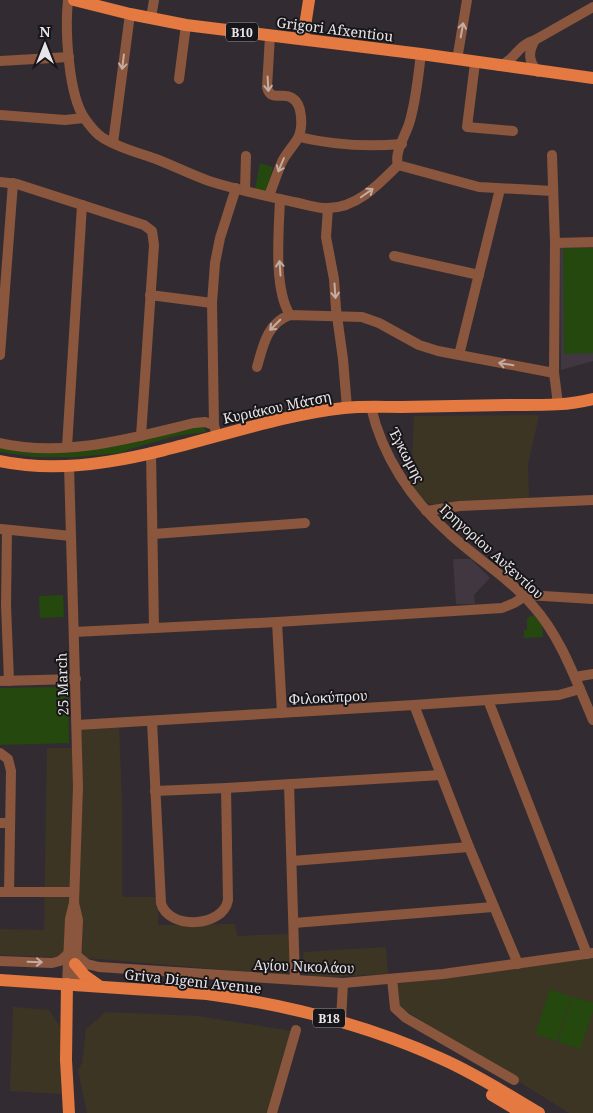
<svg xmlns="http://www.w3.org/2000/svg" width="593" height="1113" font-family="'Noto Serif',serif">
	<rect width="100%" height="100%" fill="#322c32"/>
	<!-- commercial -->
	<g fill="#3d3524">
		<path d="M539 415 528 464 529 500 431 504 418 497 411 484 414 416Z"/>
		<path d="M119 728 122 804V897H158V925L235 924 237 936 291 934V971L284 975 100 959 0 955V929L44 930 47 748H74L75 729Z"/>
		<path d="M386 947 388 974 312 978 304 970 303 952Z"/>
		<path d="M593 958V1113H569L398 1006 396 984Z"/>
		<path d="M13 1007 49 1010 60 1027 61 1094 10 1091Z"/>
		<path d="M106 1012 197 1016 292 1031 269 1113H87L78 1070 82 1063 86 1029Z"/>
	</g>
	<!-- built -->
	<g fill="#403740">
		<path d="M560 246H593V361L561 370Z"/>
		<path d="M453 559H471L490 578 474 595 475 604H456Z"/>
	</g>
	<!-- green -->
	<g fill="#25480f">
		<path d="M260 163 273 167 266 192 255 189Z"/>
		<path d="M563 248H593V353L564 354Z"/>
		<path d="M200 426 204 427 206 432 175 436 130 449 121 453 75 457H35L0 452V447L26 451Z"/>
		<path d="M63 595 64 617 40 618 39 596Z"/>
		<path d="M534 615 542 626 543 637 524 638V630H527V618Z"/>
		<path d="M59 687 65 691 68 697 69 743 0 745V688Z"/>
		<path d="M550 989 572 997 557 1041 535 1034Z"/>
		<path d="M573 997 593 1003V1011L580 1049 558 1042Z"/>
	</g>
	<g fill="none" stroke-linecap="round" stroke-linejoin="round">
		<!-- minor -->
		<g stroke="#8a563d" stroke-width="10">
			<path d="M68 0C65 29 68 95 85 119 90 126 96 134 103 138 119 148 139 153 156 159 174 166 192 175 209 181 237 190 266 196 294 202 305 204 318 209 328 208 357 208 379 184 398 165"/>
			<path d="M151 18 154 0"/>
			<path d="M535 40C528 52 528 61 538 72"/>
			<path d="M457 60 467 0"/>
			<path d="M0 61 69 57"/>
			<path d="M475 63 467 127 513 131"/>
			<path d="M499 66C516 60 517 45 535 40L593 7"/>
			<path d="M179 79 186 25"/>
			<path d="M0 115 65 120 84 118"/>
			<path d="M299 137C333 145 367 147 402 144"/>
			<path d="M113 143 130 14"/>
			<path d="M552 155 555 243 554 373 558 404"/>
			<path d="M398 165 479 187 553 191"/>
			<path d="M398 165C394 153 405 136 409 124 416 102 418 77 421 54"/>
			<path d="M0 182 17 184 144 225 152 231 154 245 141 436"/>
			<path d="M245 190 246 156"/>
			<path d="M269 196C273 185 277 174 281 164 285 154 293 147 298 138 303 128 303 104 292 98 283 92 270 102 267 87L270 36"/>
			<path d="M280 199C279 230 273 288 290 315"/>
			<path d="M328 208 326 237 334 279 336 309 343 359 347 408"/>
			<path d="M555 243 593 242"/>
			<path d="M394 256 479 275"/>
			<path d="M150 295 212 303"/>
			<path d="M0 355 13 183"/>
			<path d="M459 355 500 189"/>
			<path d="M257 367C263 346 267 323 290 315L362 317 379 323 419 345 438 351 554 373"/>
			<path d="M371 407C382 456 412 501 450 534 477 559 509 578 533 606 561 637 576 681 593 720"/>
			<path d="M217 436 214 425 212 303 215 263 220 238 236 188"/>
			<path d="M0 443C64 458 132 438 194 423L205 422 214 425"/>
			<path d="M67 447 82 205"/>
			<path d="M151 452 154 628"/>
			<path d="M426 511 460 506 593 500"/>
			<path d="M1 529 71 536"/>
			<path d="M7 530 6 605 9 681"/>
			<path d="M153 534 305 523"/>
			<path d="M277 622 282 713"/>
			<path d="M74 632 277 622 502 608 514 603 527 595 593 599"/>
			<path d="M575 677 593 674"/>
			<path d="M0 681 76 679"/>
			<path d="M488 700 587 954"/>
			<path d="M414 705 469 847 518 964"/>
			<path d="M152 721 161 903C168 930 223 928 228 900L226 788"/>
			<path d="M77 725 414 705 559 695 580 689"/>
			<path d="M0 753 8 759 11 771 9 892"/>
			<path d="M289 784 295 980"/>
			<path d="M155 791 226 788 441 775"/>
			<path d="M0 823H10"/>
			<path d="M292 861 469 847"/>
			<path d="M0 892H74"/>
			<path d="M74 903 78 920 75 985"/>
			<path d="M294 923 493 907"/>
			<path d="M76 955 87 964 99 967 343 983 443 974 593 953"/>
			<path d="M0 961 52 963 60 961 68 954"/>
			<path d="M392 979 395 1008 406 1018 514 1080"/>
			<path d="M67 984 70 919 74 903 78 787 69 465"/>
			<path d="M341 1021 343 983"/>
			<path d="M272 1113 296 1030"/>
		</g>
		<!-- major -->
		<g stroke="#e47941" stroke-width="12">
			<path d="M74 0 130 14 186 25 421 54 593 78"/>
			<path d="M303 39 309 0"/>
			<path d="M0 461C113 485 232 420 344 408 363 406 382 407 401 407 438 406 474 406 510 405 538 405 566 406 593 399"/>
			<path d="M75 964 85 976 99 986"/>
			<path d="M0 980 207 994C288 1005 368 1025 442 1059 476 1074 507 1094 539 1113"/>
			<path d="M67 984 66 1060 69 1113"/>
			<path d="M492 1095 522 1113"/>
		</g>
	</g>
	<!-- one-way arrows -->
	<defs><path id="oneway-shaft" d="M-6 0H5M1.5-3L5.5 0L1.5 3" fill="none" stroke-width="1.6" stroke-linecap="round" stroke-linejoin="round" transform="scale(1.25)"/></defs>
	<g stroke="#c2aca4">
		<use href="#oneway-shaft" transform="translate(462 30) rotate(-80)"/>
		<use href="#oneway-shaft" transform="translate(123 62) rotate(97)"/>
		<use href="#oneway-shaft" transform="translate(268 84) rotate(87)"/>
		<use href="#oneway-shaft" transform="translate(281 165) rotate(113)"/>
		<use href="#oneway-shaft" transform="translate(367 193) rotate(-35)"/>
		<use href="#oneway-shaft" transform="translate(280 268) rotate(-94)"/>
		<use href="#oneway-shaft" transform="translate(335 291) rotate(86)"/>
		<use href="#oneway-shaft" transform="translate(275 325) rotate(135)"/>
		<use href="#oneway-shaft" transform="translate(506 364) rotate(-170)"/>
		<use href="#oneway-shaft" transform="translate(35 962) rotate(2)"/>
	</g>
	<g text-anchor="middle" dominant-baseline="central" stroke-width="4" stroke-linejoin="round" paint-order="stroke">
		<!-- shield labels -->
		<g fill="#181618" stroke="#aaa7aa" stroke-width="1">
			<rect x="226" y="22.5" width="32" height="19" rx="4"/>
			<rect x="313" y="1008.5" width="32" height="19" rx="4"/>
		</g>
		<g font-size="12" font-weight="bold" fill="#e8e5e8">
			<text x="242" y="32">B10</text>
			<text x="329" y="1018">B18</text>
		</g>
		<!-- street labels -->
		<g font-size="14" fill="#e8e5e8" stroke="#181618">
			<text transform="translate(335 29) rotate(7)">Grigori Afxentiou</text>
			<text transform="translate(277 407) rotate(-12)">Κυριάκου Μάτση</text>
			<text transform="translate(407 455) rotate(62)">Έγκωμης</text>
			<text transform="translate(492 551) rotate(42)">Γρηγορίου Αυξεντίου</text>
			<text transform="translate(62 684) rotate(-92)">25 March</text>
			<text transform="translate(328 697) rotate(-3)">Φιλοκύπρου</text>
			<text transform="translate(304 966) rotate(2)">Αγίου Νικολάου</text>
			<text transform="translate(193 981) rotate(6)">Griva Digeni Avenue</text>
		</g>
	</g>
	<!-- north arrow -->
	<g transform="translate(45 45)" stroke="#181618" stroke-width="4" paint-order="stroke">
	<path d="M0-4L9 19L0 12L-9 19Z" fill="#e8e5e8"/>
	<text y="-8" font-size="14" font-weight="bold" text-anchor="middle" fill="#e8e5e8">N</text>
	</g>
</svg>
